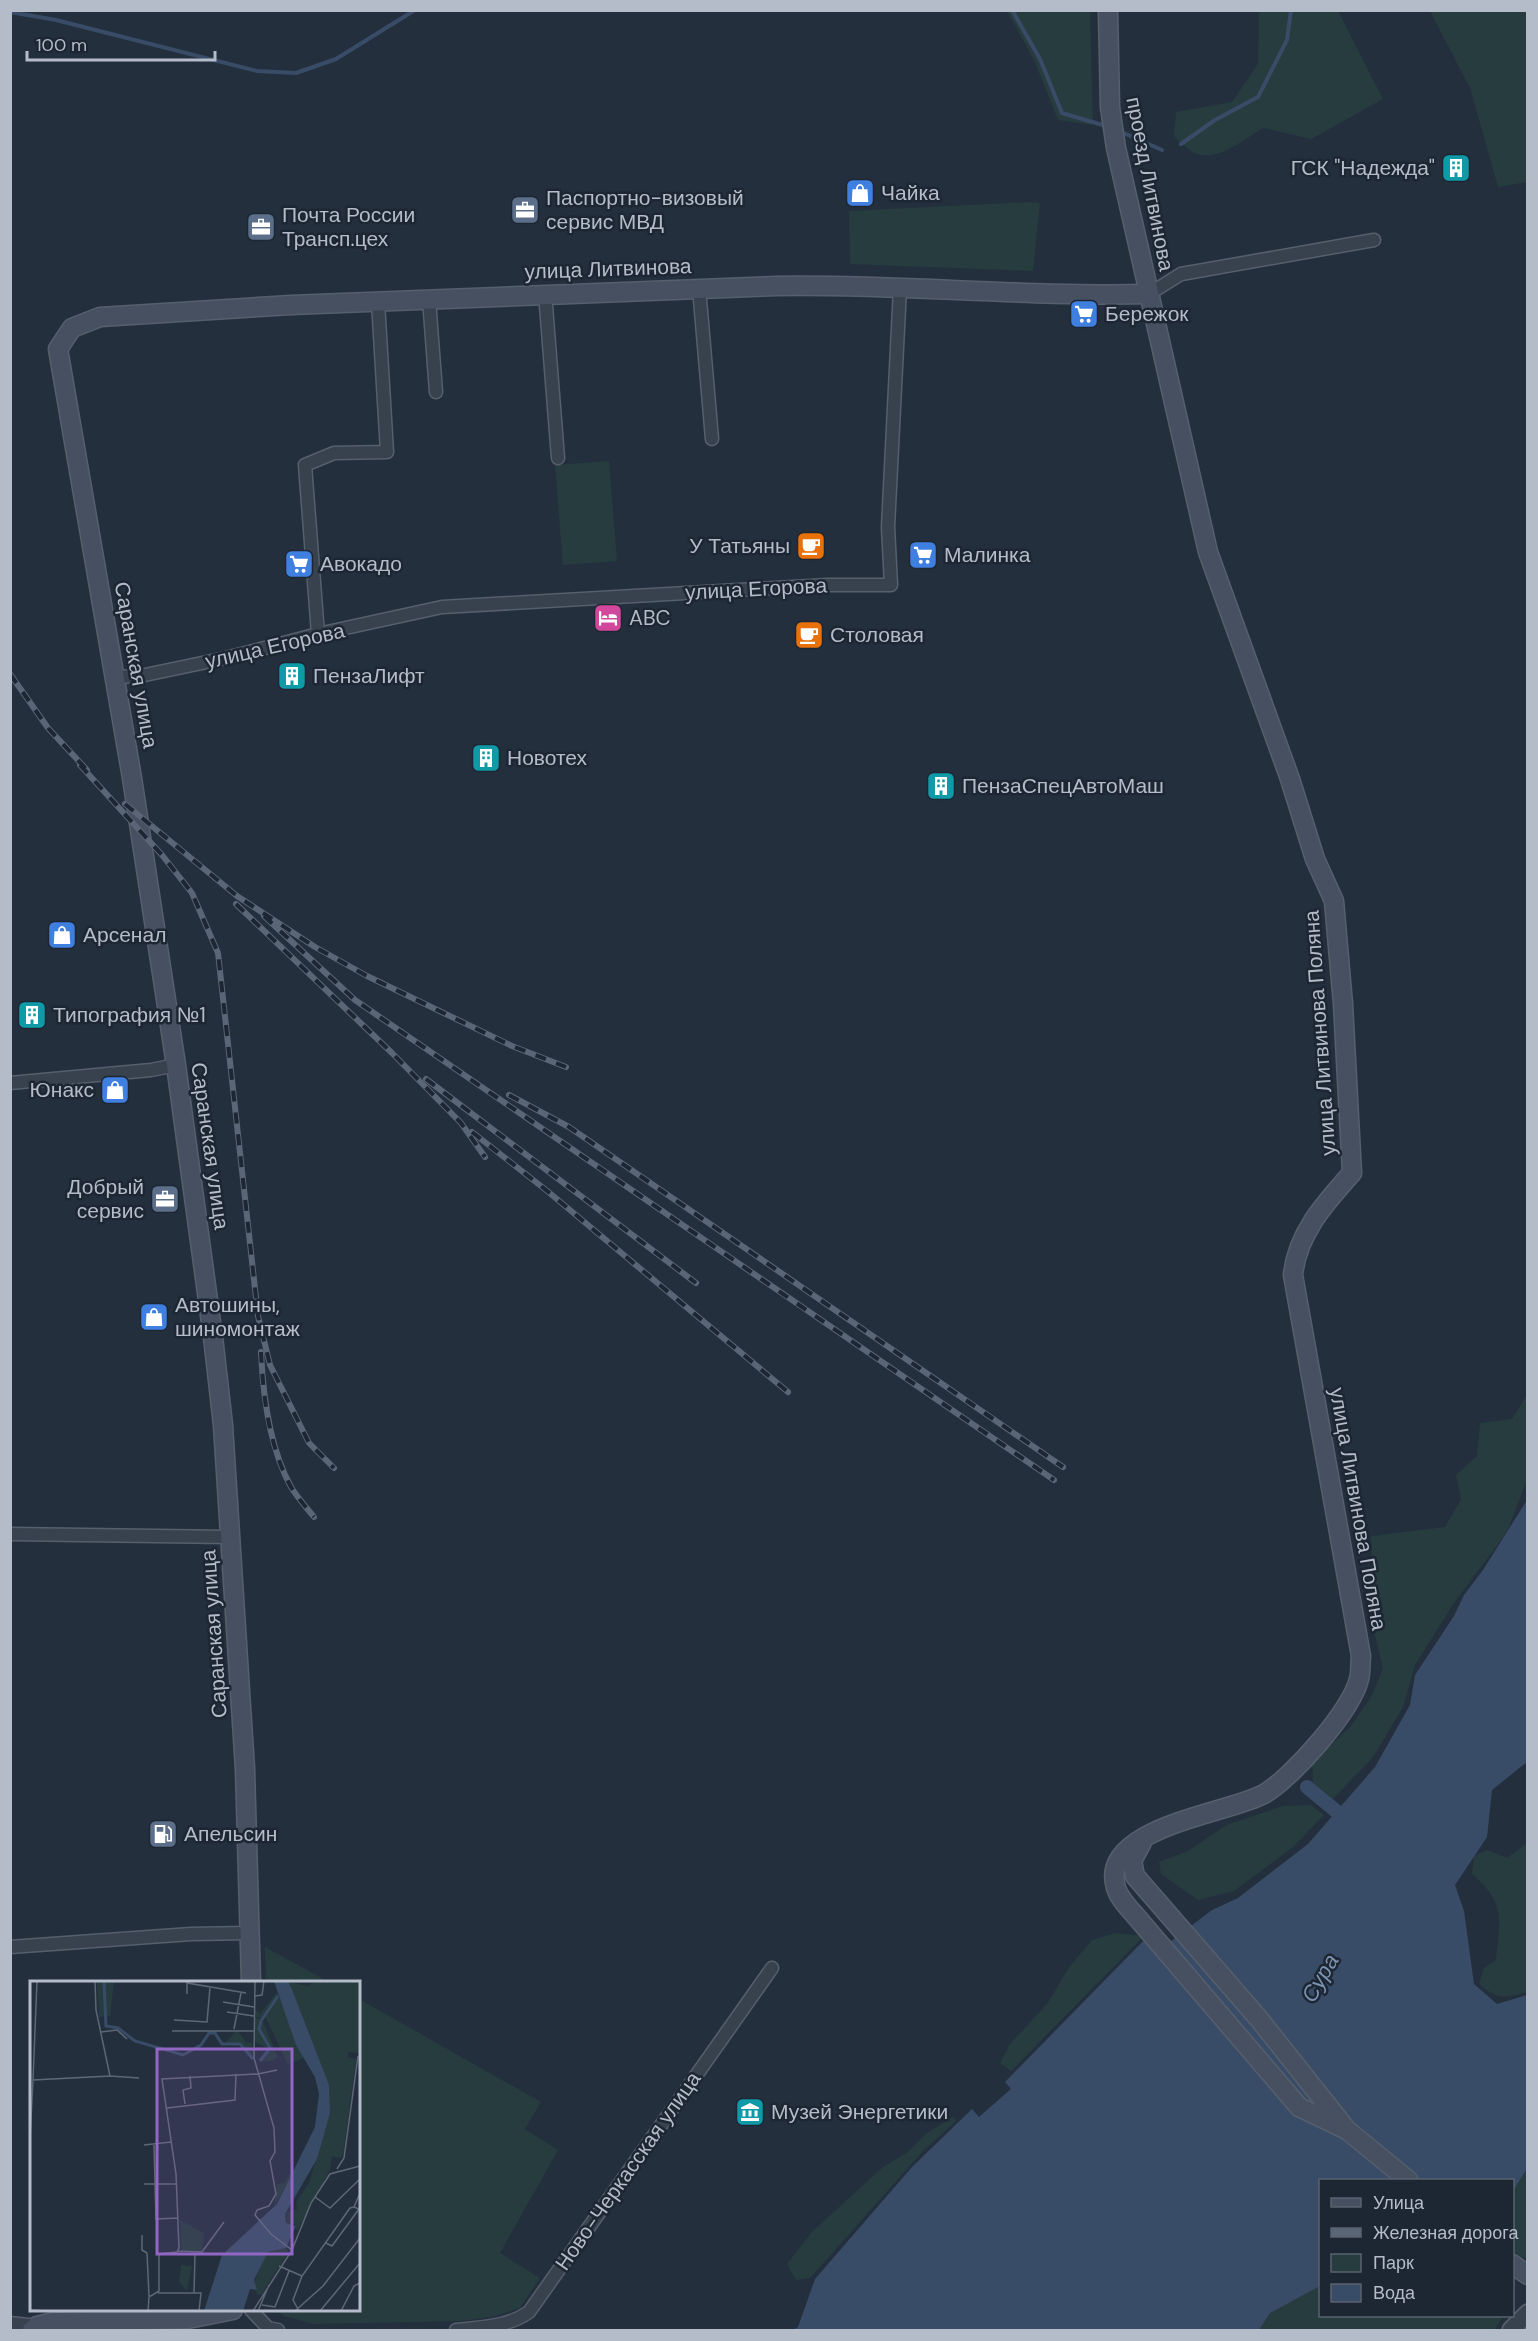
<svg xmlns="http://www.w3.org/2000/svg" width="1538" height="2341" font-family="'DM Sans',sans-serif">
	<rect width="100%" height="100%" fill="#242f3e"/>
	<!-- green -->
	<g fill="#263c3f">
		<path d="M1007 11H1090L1093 125 1058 120 1034 60Z"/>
		<path d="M1259 11H1338L1383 99 1311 139 1263 128C1245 139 1219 161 1197 154 1189 151 1180 142 1174 136L1176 112 1232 102 1258 64Z"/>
		<path d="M1430 11H1527V182L1498 187 1470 88Z"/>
		<path d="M1029 202 1040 203 1033 271 850 264 849 211Z"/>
		<path d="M609 461 617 561 563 565 555 465Z"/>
		<path d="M1527 1395V1480L1507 1532 1454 1603 1415 1665 1403 1707 1373 1757 1333 1799 1313 1783 1312 1762 1350 1727 1371 1697 1383 1669 1374 1631 1371 1536 1445 1527 1461 1499 1456 1475 1477 1456 1480 1423 1512 1419Z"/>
		<path d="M1311 1805 1324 1815 1293 1847 1234 1891 1198 1900 1161 1874 1159 1862 1188 1851 1226 1825 1283 1806Z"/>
		<path d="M1527 1843V1992C1505 1998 1498 2000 1479 1984L1484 1968 1496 1960C1500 1919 1506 1903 1472 1874L1474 1856 1487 1850 1507 1858Z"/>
		<path d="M1115 1933 1144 1936 1011 2071 1000 2063 1010 2044 1047 2004 1070 1966 1092 1940Z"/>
		<path d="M265 1947 329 1982H266Z"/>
		<path d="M359 1999 541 2102 525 2129 558 2150 500 2253 540 2278 520 2308 495 2316 462 2321 314 2324 284 2316 277 2310H358Z"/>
		<path d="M953 2117 956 2121 923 2151 810 2278 796 2280 787 2264 812 2232 883 2167 908 2152 927 2133Z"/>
		<path d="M1527 2170V2257L1520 2258 1513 2254V2191Z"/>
		<path d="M1315 2286H1320V2316H1504L1494 2330H1259L1270 2313Z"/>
	</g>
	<!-- water -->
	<path fill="#394c67" d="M1527 1500V1762L1492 1790 1487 1837 1455 1885 1464 1911 1474 1984 1497 2004 1527 1995V2169L1513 2191 1512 2180H1320V2286L1270 2313 1259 2330H793L798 2327 815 2279 912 2167 972 2109 979 2117 1011 2089 1005 2082 1150 1934 1162 1948 1212 1910 1238 1898 1308 1844 1375 1767 1410 1705 1415 1675 1454 1616 1464 1595 1483 1570Z"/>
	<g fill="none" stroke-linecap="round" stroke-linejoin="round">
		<!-- stream -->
		<g stroke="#394c67" stroke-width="4">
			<path d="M1012 10 1040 59 1062 113 1106 126"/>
			<path d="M10 12 56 20 257 71 296 73 336 59 415 10"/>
			<path d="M1119 131 1162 150"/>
			<path d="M1181 144 1215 120 1258 97 1287 40 1291 10"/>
		</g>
		<!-- canal -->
		<path stroke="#394c67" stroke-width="14" d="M1307 1787 1336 1811"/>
		<!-- minor casing -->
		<g stroke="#565f6c" stroke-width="15">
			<g id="minor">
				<path d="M699 288 712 439"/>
				<path d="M545 293 558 458"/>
				<path d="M1149 294 1181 274 1374 240"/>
				<path d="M429 299 436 392"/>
				<path d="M318 634 305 465 334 453 387 452 378 302"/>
				<path d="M116 677 140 676 226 658 318 634 442 607 827 585H891L888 527 900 288"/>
				<path d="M10 1083 151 1070 176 1065"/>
				<path d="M10 1534 229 1537"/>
				<path d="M10 1947 191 1934 250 1933"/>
				<path d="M251 2310 268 2328 278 2330"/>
				<path d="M10 2323 37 2326"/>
				<path d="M456 2330C481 2327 508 2327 529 2312L772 1968"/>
			</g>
		</g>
		<!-- tertiary casing -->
		<g stroke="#565f6c" stroke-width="20">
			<path id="tertiary" d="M1511 2330 1528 2313"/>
		</g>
		<!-- secondary casing -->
		<g stroke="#565f6c" stroke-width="21">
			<g id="secondary">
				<path d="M1108 10 1110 107 1116 148 1208 552 1290 779 1315 859 1334 901 1343 1004 1352 1173C1325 1203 1297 1234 1293 1275L1361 1656C1360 1664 1361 1672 1359 1679 1352 1710 1292 1778 1264 1794 1227 1814 1098 1827 1116 1888 1119 1898 1127 1906 1134 1914L1299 2107 1347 2130"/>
				<path d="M1142 1842 1132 1861 1135 1876 1259 2019 1347 2130 1408 2180"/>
				<path d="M251 1982 245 1769 223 1425 213 1337 176 1065 132 778 58 349 72 328 100 317 291 305 777 286C901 284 1025 297 1149 294"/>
				<path d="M1512 2264 1528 2275"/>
				<path d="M32 2330 37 2326 53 2322 188 2319 233 2310"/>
			</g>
		</g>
		<!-- minor -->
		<use href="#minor" stroke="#38414e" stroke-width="12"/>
		<!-- tertiary -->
		<use href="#tertiary" stroke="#38414e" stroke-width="16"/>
		<!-- secondary -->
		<use href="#secondary" stroke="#465061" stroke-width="18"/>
		<!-- rail casing -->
		<g stroke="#5a6575" stroke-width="6">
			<g id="rail">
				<path d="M10 674 48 728 87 770"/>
				<path d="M80 765 162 855 192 893 218 953 258 1316 270 1365 309 1443 334 1468"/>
				<path d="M125 804 237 896 315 947 367 976 512 1046 566 1067"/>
				<path d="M236 904 392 1053 461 1123 485 1157"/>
				<path d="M264 916 355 1000 1054 1480"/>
				<path d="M426 1079 696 1283"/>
				<path d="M509 1095 569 1127 1063 1467"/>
				<path d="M472 1132 546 1190 788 1392"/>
				<path d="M261 1352C263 1396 269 1447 291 1487 297 1497 306 1507 314 1517"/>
			</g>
		</g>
		<!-- rail -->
		<use href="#rail" stroke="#1d2633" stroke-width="4" stroke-dasharray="11" stroke-linecap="butt"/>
	</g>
	<!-- icons -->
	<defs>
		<g id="building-square" transform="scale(1.5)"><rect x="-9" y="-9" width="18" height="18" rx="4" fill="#0f9aa8" stroke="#1d2633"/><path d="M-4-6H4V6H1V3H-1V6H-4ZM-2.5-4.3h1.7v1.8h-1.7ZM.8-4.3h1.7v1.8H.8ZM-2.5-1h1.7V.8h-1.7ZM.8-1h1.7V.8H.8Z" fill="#fff"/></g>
		<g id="shop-square" transform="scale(1.5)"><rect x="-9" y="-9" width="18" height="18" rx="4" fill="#3f7fe0" stroke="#1d2633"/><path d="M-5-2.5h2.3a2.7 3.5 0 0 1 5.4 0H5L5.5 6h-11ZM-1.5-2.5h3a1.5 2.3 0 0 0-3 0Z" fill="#fff"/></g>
		<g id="office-square" transform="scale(1.5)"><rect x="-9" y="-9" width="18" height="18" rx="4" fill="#5c6f8a" stroke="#1d2633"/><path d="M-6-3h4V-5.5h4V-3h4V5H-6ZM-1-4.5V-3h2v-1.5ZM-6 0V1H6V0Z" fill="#fff"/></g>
		<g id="supermarket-square" transform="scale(1.5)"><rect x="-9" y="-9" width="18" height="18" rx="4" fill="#3f7fe0" stroke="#1d2633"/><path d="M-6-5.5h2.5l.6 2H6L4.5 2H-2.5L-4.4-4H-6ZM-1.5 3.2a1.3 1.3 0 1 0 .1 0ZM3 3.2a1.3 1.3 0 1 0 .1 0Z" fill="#fff"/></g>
		<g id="cafe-square" transform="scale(1.5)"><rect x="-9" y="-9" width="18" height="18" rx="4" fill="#e8710a" stroke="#1d2633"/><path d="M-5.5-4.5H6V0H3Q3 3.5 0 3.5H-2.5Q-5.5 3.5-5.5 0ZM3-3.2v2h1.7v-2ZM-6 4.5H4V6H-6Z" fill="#fff"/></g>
		<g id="hotel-square" transform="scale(1.5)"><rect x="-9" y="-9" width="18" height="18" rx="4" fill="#d1479c" stroke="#1d2633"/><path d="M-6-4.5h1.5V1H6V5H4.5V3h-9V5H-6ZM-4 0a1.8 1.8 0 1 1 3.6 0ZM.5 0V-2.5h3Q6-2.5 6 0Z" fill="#fff"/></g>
		<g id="fuel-square" transform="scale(1.5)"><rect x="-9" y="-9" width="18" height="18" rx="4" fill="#5c6f8a" stroke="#1d2633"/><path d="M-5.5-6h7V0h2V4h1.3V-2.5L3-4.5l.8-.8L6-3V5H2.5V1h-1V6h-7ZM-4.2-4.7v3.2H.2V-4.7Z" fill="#fff"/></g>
		<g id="museum-square" transform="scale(1.5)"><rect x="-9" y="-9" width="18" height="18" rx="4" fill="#0f9aa8" stroke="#1d2633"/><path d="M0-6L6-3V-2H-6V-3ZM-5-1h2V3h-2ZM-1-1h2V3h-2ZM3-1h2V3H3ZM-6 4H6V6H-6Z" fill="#fff"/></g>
	</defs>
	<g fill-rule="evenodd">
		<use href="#building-square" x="1456" y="168"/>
		<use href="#shop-square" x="860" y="193"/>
		<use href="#office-square" x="525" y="210"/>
		<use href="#office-square" x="261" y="227"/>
		<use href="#supermarket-square" x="1084" y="314"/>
		<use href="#cafe-square" x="811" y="546"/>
		<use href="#supermarket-square" x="923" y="555"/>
		<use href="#supermarket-square" x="299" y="564"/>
		<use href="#hotel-square" x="608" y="618"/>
		<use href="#cafe-square" x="809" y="635"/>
		<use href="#building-square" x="292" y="676"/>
		<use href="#building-square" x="486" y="758"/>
		<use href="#building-square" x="941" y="786"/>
		<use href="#shop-square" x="62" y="935"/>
		<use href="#building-square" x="32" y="1015"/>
		<use href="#shop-square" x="115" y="1090"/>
		<use href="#office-square" x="165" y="1199"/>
		<use href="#shop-square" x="154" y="1317"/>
		<use href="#fuel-square" x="163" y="1834"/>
		<use href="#museum-square" x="750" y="2112"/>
	</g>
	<g text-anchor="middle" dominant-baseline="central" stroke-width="5" stroke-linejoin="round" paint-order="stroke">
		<!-- poi labels -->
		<g font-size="21" fill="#b4bcc9" stroke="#1d2633" text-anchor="start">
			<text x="1435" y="168" text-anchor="end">ГСК "Надежда"</text>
			<text x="881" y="193">Чайка</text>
			<text x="546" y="198">Паспортно-визовый<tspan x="546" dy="24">сервис МВД</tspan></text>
			<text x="282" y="215">Почта России<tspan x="282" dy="24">Трансп.цех</tspan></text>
			<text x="1105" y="314">Бережок</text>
			<text x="790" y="546" text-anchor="end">У Татьяны</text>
			<text x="944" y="555">Малинка</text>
			<text x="320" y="564">Авокадо</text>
			<text x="629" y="618">ABC</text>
			<text x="830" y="635">Столовая</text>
			<text x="313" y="676">ПензаЛифт</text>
			<text x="507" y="758">Новотех</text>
			<text x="962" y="786">ПензаСпецАвтоМаш</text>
			<text x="83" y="935">Арсенал</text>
			<text x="53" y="1015">Типография №1</text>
			<text x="94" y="1090" text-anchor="end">Юнакс</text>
			<text x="144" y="1187" text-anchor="end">Добрый<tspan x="144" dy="24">сервис</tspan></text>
			<text x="175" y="1305">Автошины,<tspan x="175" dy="24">шиномонтаж</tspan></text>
			<text x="184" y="1834">Апельсин</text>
			<text x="771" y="2112">Музей Энергетики</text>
		</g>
		<!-- street labels -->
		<g font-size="21" fill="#b4bcc9" stroke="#1d2633">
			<text transform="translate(1150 184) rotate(79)">проезд Литвинова</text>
			<text transform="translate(608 269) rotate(-2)">улица Литвинова</text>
			<text transform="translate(756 589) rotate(-3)">улица Егорова</text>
			<text transform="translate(275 646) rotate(-13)">улица Егорова</text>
			<text transform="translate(136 665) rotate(80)">Саранская улица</text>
			<text transform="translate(1320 1033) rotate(-94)">улица Литвинова Поляна</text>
			<text transform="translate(210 1146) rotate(82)">Саранская улица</text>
			<text transform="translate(1358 1509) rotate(80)">улица Литвинова Поляна</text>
			<text transform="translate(214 1634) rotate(-94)">Саранская улица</text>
			<text transform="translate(628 2171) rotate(-55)">Ново-Черкасская улица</text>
		</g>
		<!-- water labels -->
		<g font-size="22" font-style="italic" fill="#7c92b1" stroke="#1d2633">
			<text transform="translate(1320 1978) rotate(-60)">Сура</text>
		</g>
	</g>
	<!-- overview -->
	<g transform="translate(30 1981)">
		<rect width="330" height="330" fill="#242f3e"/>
		<path d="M67 0H84L80 35 69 36ZM258 0 277 5 285 0H330V72L318 71V76L326 78 313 174 310 177 302 175 300 189 267 250 265 243 257 242 256 231 267 229 266 221 279 202 300 132 291 85ZM247 11 275 76 258 84 236 37 226 36 225 28 230 33ZM225 37 232 38 248 76 242 80H230L237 73V67L225 61ZM207 49 216 61 222 62 223 79 209 63 195 62ZM262 189 265 190 244 226 247 203 254 202ZM150 239 174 252 172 270H151ZM256 267 258 272 231 314 227 313 224 302 235 276 242 269ZM151 284 162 285 157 310 149 301Z" fill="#263c3f"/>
		<path d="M244 0H258L261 6 299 104 300 132 287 178 255 233 256 242 266 245 256 267 238 271 224 299 227 309 220 308 213 330H174L192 274 247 223 285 146 289 113 285 96 266 64Z" fill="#394c67"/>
		<path fill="none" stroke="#394c67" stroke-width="3" d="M74 0 76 45 88 47 105 60 153 74 171 64 179 52H185L192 63H210L223 78M230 80 240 67 229 48 231 40 248 15"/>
		<path fill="none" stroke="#5e6776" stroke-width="1.5" d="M225 0 224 77 244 147 245 171 240 180 246 213 239 225 227 229M157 13V2L216 12M225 15 232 14 234 0M193 21 224 26M197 31 224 35M144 39 177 41 180 6M204 48 211 12M142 50H224M71 51 87 49 97 58M228 93 247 89M80 95 109 97M3 99 7 0M155 123 153 109 161 107 160 95M137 127 205 119 206 93M0 158 3 99 80 95 66 29 65 0M114 164 141 161M124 164 126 238 148 237M307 188 314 177 328 75M114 203H147M285 216 300 227 330 198M227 229 225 234 241 253 262 269 281 222 300 193 330 185M112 254V269L117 272M296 262 302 265 329 228 324 226M148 270 172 271 194 241M117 272 119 315M249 285 272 295M128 312H171L169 330M164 312 165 273M232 324 245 326 259 290M0 329 18 330M118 330 119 316 129 310V273L147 271 149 267 146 193 132 98 228 93M223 330 262 269M228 330 239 304M265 330 293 305 330 257M269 330 263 319 272 295 320 227 324 226 330 212M290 330 330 282M311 330 324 305 330 302"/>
		<path fill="#9266c3" fill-opacity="0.15" stroke="#9266c3" stroke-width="3" d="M127 68H262V273H127Z"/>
		<rect width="330" height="330" fill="none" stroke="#b4bcc9" stroke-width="3"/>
	</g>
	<!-- border -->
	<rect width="1538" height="2341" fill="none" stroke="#b4bcc9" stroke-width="24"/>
	<!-- legend -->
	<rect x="1319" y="2179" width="195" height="138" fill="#1d2633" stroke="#59626f" stroke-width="1.5"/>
	<rect x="1331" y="2198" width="30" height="9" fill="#465061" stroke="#59626f" stroke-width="1.5"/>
	<text x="1373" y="2209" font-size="18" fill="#b4bcc9">Улица</text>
	<rect x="1331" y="2228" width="30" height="9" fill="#5a6575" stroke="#59626f" stroke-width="1.5"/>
	<text x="1373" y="2239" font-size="18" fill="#b4bcc9">Железная дорога</text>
	<rect x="1331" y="2254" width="30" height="18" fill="#263c3f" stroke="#59626f" stroke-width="1.5"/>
	<text x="1373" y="2269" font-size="18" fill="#b4bcc9">Парк</text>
	<rect x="1331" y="2284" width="30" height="18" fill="#394c67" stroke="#59626f" stroke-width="1.5"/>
	<text x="1373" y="2299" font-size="18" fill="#b4bcc9">Вода</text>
	<!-- scale -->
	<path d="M27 51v9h188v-9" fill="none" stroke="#b4bcc9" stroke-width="3"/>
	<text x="36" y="51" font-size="18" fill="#b4bcc9" stroke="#1d2633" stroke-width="4.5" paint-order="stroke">100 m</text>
</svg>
